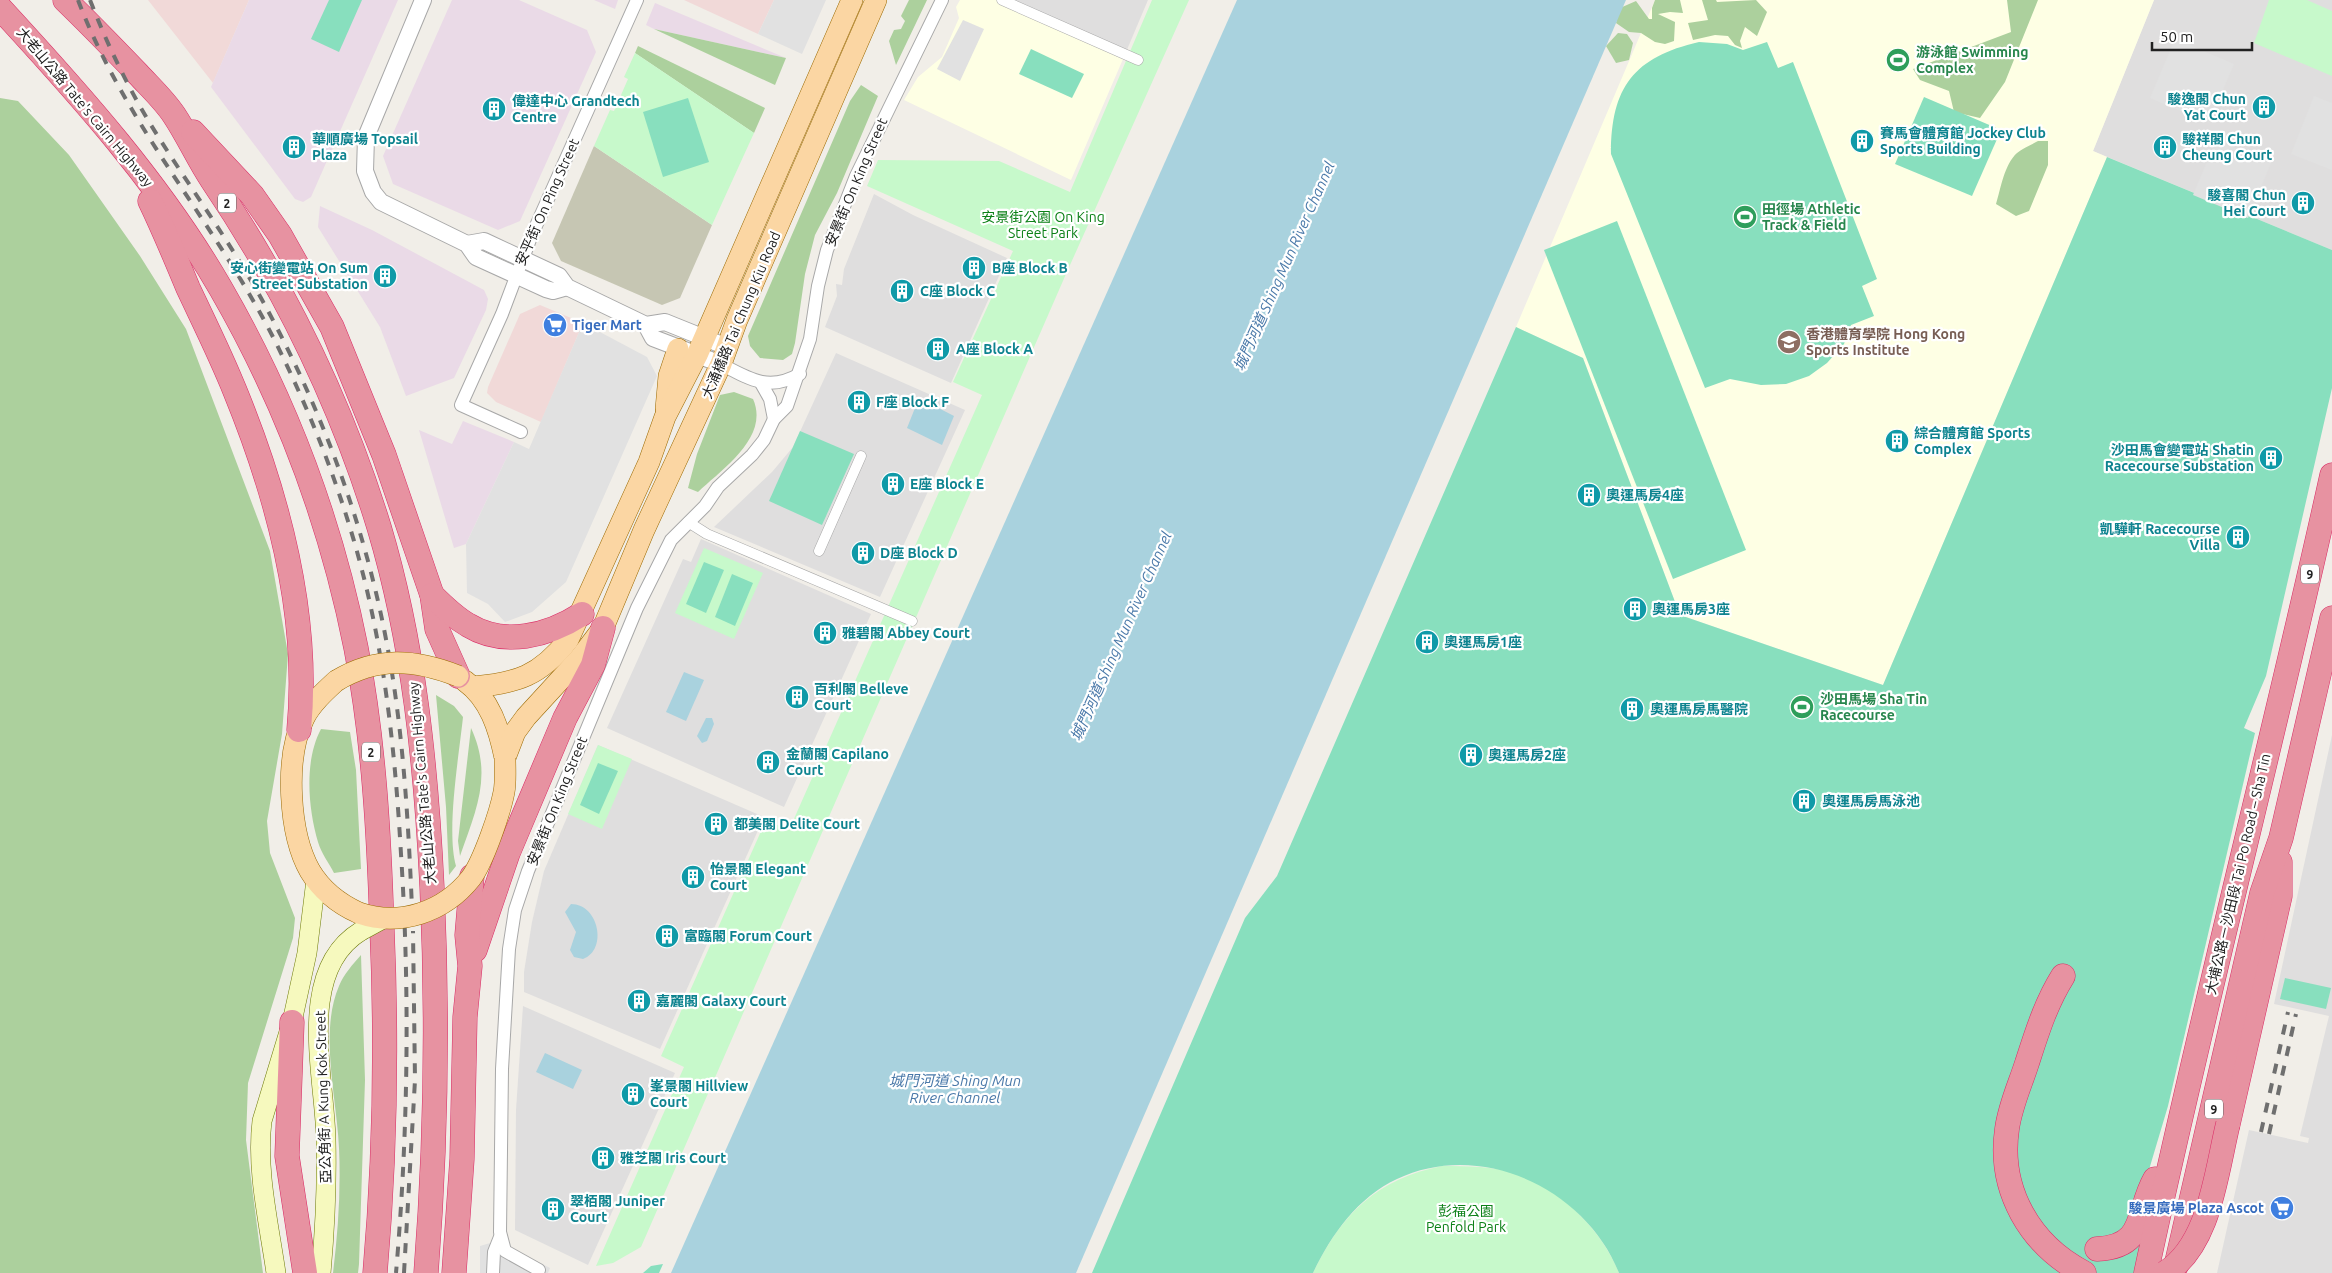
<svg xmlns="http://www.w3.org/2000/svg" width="2332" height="1273" font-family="Ubuntu,'Noto Sans TC',sans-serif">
	<rect width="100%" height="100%" fill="#f1eee8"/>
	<!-- residential -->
	<g fill="#dfdede">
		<path d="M1014 0H1148L1126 52Z"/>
		<path d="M2154 0H2332V250L2093 151Z"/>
		<path d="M874 194 913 215 1007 258 951 383 825 327 837 296 836 284 842 285 844 269Z"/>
		<path d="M836 353 965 410 880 597 714 527 772 472 793 447Z"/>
		<path d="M701 539 871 614 784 807 607 728 683 559 691 562Z"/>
		<path d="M2332 735V1273H2217L2249 1130 2308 1143 2309 1138 2300 1136 2329 1016 2274 1004Z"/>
		<path d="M598 745 764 817 660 1049 524 992V972L532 922 544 871Z"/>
		<path d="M523 1006 675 1073 588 1265 515 1230 516 1110Z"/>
	</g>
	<!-- commercial -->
	<g fill="#f1d9d8">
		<path d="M148 0H249L213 83Z"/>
		<path d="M684 0H774L758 34Z"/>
		<path d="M540 305 583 323 541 422 496 402 487 393 488 387 520 314Z"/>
	</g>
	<!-- industrial -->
	<g fill="#eadae7">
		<path d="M249 0H398L311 197 303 202 295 199 211 87Z"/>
		<path d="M452 0H519L587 30 596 52 520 221 498 230 393 184 383 156Z"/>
		<path d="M594 0H618L615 9Z"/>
		<path d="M655 3 786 58 654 29 646 25Z"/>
		<path d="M320 206 372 230 484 290 488 299 486 310 454 378 406 396 380 327 318 227Z"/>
		<path d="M463 421 514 442 466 544 454 548 419 430 452 444Z"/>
	</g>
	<!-- education -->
	<g fill="#feffe4">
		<path d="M960 0H997L1123 59 1071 180 904 100 918 77 942 57 959 18 956 7Z"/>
		<path d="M1655 0H2154L2093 151 2107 157 1883 685 1680 615 1583 358 1516 327Z"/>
	</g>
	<!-- construction -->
	<path fill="#c6c6b3" d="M594 146 712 225 680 298 662 305 561 261 552 243Z"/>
	<!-- forest -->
	<g fill="#acd09d">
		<path d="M909 0H927L896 65 889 41 894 30 901 29 905 21 901 16Z"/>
		<path d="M1655 0H1680L1683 13 1670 12 1658 14 1675 22 1674 41 1665 44 1655 42 1641 33 1629 32 1616 23 1620 8 1636 1 1649 19H1652V8Z"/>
		<path d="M1702 0H1716L1717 2 1756 0 1767 12 1757 36 1745 27 1740 41 1742 48 1735 45 1728 36 1715 35 1693 40 1688 23 1708 20Z"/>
		<path d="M2007 0H2038L2005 82 1980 118 1954 112 1949 91 1920 80 1913 69 2011 32Z"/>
		<path d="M654 29 786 58 775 85Z"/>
		<path d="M1618 33 1627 34 1633 43 1629 60 1616 63 1606 46Z"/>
		<path d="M638 46 765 108 754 133 635 53Z"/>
		<path d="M861 85 878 96 837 193 815 235 805 274 795 343 792 354 783 360 760 358 750 346 748 336 850 101Z"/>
		<path d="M0 98 18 101 69 155 140 256 186 329 270 551 288 654 282 734 267 821 270 853 295 918 293 938 248 1083 246 1140 263 1273H0Z"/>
		<path d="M2038 141H2048V165L2029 211 2016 216 1996 204C2001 188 2004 165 2017 153 2023 148 2031 145 2038 141Z"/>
		<path d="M734 392 753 399C770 437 722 469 698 492L688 488 697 454 720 395Z"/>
		<path d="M436 695 454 706 463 717C459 756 446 830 456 866L449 875 446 807Z"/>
		<path d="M471 728C493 775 476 810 460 856L458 841Z"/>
		<path d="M321 729 350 732 356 770 361 869 334 873C329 863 321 853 318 842 308 808 304 761 321 729Z"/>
		<path d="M361 955 365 1080 359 1264 358 1273H333C338 1232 341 1190 339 1148 337 1099 319 1032 339 986 344 974 353 964 361 955Z"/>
	</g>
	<!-- park -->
	<g fill="#c7f9cb">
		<path d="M1152 0H1189L1066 274 641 1247 613 1263 596 1266 684 1067 661 1056 766 820 789 830 982 395 953 382 1013 251 867 186 878 160 999 161 1070 192Z"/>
		<path d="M2269 0H2307L2332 11V76L2254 43Z"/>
		<path d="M635 53 754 133 712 225 594 146 610 110 614 111 628 79 624 77Z"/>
		<path d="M704 548 763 573 734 639 675 613Z"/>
		<path d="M598 745 632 759 602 829 568 814Z"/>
		<path d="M1442 1166C1467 1166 1494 1166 1518 1174 1562 1191 1601 1229 1619 1273H1313C1341 1214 1377 1179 1442 1166Z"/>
	</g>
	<!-- pitch -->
	<g fill="#88dfbe">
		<path d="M329 0H362L339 52 311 39Z"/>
		<path d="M1699 42 1727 44 1743 50 1767 42 1778 68 1793 62 1877 279 1862 286 1874 316 1851 325 1844 344 1827 363 1809 376 1786 384 1761 385 1730 379 1705 388 1611 154C1611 87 1634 57 1699 42Z"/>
		<path d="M1031 49 1084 74 1072 98 1019 74Z"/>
		<path d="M1924 97 2001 130 1972 196 1895 164Z"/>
		<path d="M688 98 709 162 663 177 643 112Z"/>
		<path d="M2107 157 2332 250V388L2266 676 2244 728 2255 733 2168 1106 2137 1210 2149 1214 2136 1273H1619C1586 1189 1481 1139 1397 1179 1358 1197 1331 1235 1313 1273H1092L1245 918 1277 876 1516 327 1583 358 1680 615 1883 685Z"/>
		<path d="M1617 221 1746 550 1673 579 1544 250Z"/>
		<path d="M800 431 854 454 822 525 769 501Z"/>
		<path d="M704 562 724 570 706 613 686 604Z"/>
		<path d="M732 574 753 583 735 626 715 617Z"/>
		<path d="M598 763 618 771 599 814 580 805Z"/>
		<path d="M2285 978 2331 988 2326 1009 2280 999Z"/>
		<path d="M663 1264 659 1273H643L651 1266Z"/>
	</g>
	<!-- parking -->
	<g fill="#e1e1e1">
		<path d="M774 0H826L802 54 758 34Z"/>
		<path d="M963 20 984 29 960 81 937 69Z"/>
		<path d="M2175 39 2234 64 2209 123 2150 98Z"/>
		<path d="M2314 96 2332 103V170L2291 154Z"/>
		<path d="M2216 140 2271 163 2248 218 2193 195Z"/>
		<path d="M583 323 647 357 657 376 566 582 532 612 505 622 488 604 467 593 466 544 514 442 529 449Z"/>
		<path d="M497 1241 550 1268 548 1273H480V1246Z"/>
	</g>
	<!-- water -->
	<g fill="#a9d2de">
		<path d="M1237 0H1626L1076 1273H671Z"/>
		<path d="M919 398 954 416 942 445 907 428Z"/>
		<path d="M684 672 704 680 686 721 666 712Z"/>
		<path d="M706 718H712L714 724 707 741 702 743 697 736Z"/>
		<path d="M571 904C599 904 608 950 583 959L574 957 570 950 576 932 565 912Z"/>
		<path d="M545 1053 582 1070 573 1089 536 1072Z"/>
	</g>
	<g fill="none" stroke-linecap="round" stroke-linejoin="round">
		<!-- pedestrian casing -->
		<g stroke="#a8a8a8" stroke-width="11">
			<g id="pedestrian">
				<path d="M1002 0 1138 60"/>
				<path d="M688 522 707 534 912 621"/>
				<path d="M819 551 861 456"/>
			</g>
		</g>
		<!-- minor casing -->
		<g stroke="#a8a8a8" stroke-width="14">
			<g id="minor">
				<path d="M721 364C749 379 769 392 800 374"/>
				<path d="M761 383 770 399 774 419"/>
				<path d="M521 432 461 405 502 314 531 237 637 0"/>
				<path d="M493 1273 494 1252 500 1237"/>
				<path d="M537 1273 539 1270 505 1251 500 1232 502 1069 509 949 515 910 528 871 637 608 671 540 705 506 718 487 752 455 764 440 774 419 787 406 810 339 818 286 827 250 856 176 942 0"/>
			</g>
		</g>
		<!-- tertiary casing -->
		<g stroke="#a8a8a8" stroke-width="18">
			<g id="tertiary">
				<path d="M423 0 366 137 365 171 373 192 381 202 467 244 476 257 546 289 553 291 567 287"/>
				<path d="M467 244 484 241 559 276 567 287 646 325 665 322 727 347"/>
				<path d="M646 325 653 338 721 364"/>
			</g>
		</g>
		<!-- secondary casing -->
		<g stroke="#6d7a06" stroke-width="20">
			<g id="secondary">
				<path d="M276 1273C269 1224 256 1170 262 1121L292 1022 307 953 316 880"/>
				<path d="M321 1273C325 1229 327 1184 326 1140 325 1077 295 971 361 931"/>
			</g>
		</g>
		<!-- primary casing -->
		<g stroke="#9c6a02" stroke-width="22">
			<g id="primary">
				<path d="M666 409 669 376 678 349"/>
				<path d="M336 681C324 692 311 704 304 718 284 758 289 834 310 871 322 891 339 904 359 913"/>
				<path d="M465 681C490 699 499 729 505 758"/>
				<path d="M473 687C517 683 540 676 568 640L649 462 665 417 697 355 852 0"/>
				<path d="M505 758 515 732 526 717 581 657 603 628 644 530 721 364 737 320 876 0"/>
			</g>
		</g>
		<!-- motorway casing -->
		<g stroke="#da2b65" stroke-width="25">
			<g id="motorway">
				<path d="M65 0C90 24 114 49 138 74 150 87 164 100 174 115 188 136 198 159 212 180 285 288 341 403 379 527 414 644 426 765 432 887 438 1016 436 1145 426 1273"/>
				<path d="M0 8C81 96 161 185 221 289 285 400 331 522 356 648 374 741 379 835 382 929 387 1044 385 1159 375 1273"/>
				<path d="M193 132 252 195 280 235 332 327 384 455 432 595 437 629 458 676"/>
				<path d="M150 201C164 230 176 259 188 288 204 322 221 356 235 391 278 496 310 616 299 730"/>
				<path d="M432 595C443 606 454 617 468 625 504 647 548 636 582 614"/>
				<path d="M475 950 508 853 565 718 593 665 603 628"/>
				<path d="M2063 976C2046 1003 2037 1032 2027 1063 2020 1085 2010 1106 2007 1129 1998 1190 2030 1245 2084 1273"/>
				<path d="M292 1022 287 1156 305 1273"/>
				<path d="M2228 1124 2280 896V862"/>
				<path d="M2097 1249C2147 1247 2136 1212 2155 1179"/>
				<path d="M2176 1266 2262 893 2281 838 2332 618"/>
				<path d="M454 1273 462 1159 465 1017 470 966 467 935 472 876"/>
				<path d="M2146 1273C2203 1006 2273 742 2332 475"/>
			</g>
		</g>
		<!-- pedestrian -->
		<use href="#pedestrian" stroke="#fff" stroke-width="10"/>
		<!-- minor -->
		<use href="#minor" stroke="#fff" stroke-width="12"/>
		<!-- tertiary -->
		<use href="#tertiary" stroke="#fff" stroke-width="16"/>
		<!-- secondary -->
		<use href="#secondary" stroke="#f6f9be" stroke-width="19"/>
		<!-- primary -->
		<use href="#primary" stroke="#fbd6a3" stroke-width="21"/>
		<!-- motorway -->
		<use href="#motorway" stroke="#e792a1" stroke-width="24"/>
		<!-- rail -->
		<g stroke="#6f6f6f" stroke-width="4" stroke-dasharray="10 10" stroke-linecap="butt">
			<path d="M78 0C125 125 218 226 277 345 317 426 349 511 369 599 388 683 396 768 401 854 410 994 408 1133 396 1273"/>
			<path d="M90 0C109 49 132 96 161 141 194 193 231 244 261 298 319 403 362 517 385 634 403 724 408 817 412 908"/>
			<path d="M2261 1132 2288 1012"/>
			<path d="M2269 1134 2296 1014"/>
			<path d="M404 1273 415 1080 413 931"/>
		</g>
		<!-- secondary-bridge casing -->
		<g stroke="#6d7a06" stroke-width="20" stroke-linecap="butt">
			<path id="secondary-bridge" d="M361 931 383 919"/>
		</g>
		<!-- primary-bridge casing -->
		<g stroke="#9c6a02" stroke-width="22" stroke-linecap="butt">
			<g id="primary-bridge">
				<path d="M336 681C377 656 415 659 458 676"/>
				<path d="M359 913C400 927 444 912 471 878 483 862 500 813 504 792 506 782 505 769 505 758"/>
			</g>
		</g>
		<!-- motorway-bridge casing -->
		<g stroke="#da2b65" stroke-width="25" stroke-linecap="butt">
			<path id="motorway-bridge" d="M2165 1273C2210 1245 2216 1173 2228 1124"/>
		</g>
		<!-- secondary-bridge -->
		<use href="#secondary-bridge" stroke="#f6f9be" stroke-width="19"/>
		<!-- primary-bridge -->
		<use href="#primary-bridge" stroke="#fbd6a3" stroke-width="21"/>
		<!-- motorway-bridge -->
		<use href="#motorway-bridge" stroke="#e792a1" stroke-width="24"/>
	</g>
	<!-- icons -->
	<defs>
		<g id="stadium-disc" transform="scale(1.25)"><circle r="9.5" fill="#2e9e5b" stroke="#fff"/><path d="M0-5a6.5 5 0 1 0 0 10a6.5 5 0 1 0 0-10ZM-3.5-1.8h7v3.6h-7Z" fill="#fff"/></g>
		<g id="building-disc" transform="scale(1.25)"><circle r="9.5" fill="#0f9aa8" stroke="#fff"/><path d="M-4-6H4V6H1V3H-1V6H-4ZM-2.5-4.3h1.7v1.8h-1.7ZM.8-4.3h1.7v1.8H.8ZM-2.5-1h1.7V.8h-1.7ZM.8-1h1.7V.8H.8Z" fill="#fff"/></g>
		<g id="supermarket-disc" transform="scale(1.25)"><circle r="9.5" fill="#3f7fe0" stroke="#fff"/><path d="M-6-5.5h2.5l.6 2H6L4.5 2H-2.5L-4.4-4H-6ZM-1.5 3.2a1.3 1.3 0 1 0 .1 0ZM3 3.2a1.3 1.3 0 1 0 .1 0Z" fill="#fff"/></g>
		<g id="university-disc" transform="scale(1.25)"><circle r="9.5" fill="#8d6e63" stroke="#fff"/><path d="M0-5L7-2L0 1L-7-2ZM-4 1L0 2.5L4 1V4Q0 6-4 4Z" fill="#fff"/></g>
	</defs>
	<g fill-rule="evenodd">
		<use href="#stadium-disc" x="1898" y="60"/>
		<use href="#building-disc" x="2264" y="107"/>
		<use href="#building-disc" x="494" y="109"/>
		<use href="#building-disc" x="1862" y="141"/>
		<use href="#building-disc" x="294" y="147"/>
		<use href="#building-disc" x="2165" y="147"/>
		<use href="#building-disc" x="2303" y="203"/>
		<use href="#stadium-disc" x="1745" y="217"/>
		<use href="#building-disc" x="974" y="268"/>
		<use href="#building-disc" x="385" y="276"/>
		<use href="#building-disc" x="902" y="291"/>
		<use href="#supermarket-disc" x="555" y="325"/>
		<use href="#university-disc" x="1789" y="342"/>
		<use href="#building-disc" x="938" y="349"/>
		<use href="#building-disc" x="859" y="402"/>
		<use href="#building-disc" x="1897" y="441"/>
		<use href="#building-disc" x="2271" y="458"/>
		<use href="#building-disc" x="893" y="484"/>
		<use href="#building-disc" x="1589" y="495"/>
		<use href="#building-disc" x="2238" y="537"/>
		<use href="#building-disc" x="863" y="553"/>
		<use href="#building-disc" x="1635" y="609"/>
		<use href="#building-disc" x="825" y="633"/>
		<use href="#building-disc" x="1427" y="642"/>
		<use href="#building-disc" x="797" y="697"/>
		<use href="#stadium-disc" x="1802" y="707"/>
		<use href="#building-disc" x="1632" y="709"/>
		<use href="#building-disc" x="1471" y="755"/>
		<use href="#building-disc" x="768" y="762"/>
		<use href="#building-disc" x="1804" y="801"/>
		<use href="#building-disc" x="716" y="824"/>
		<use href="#building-disc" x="693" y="877"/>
		<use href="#building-disc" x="667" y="936"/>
		<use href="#building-disc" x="639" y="1001"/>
		<use href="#building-disc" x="633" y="1094"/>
		<use href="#building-disc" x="603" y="1158"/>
		<use href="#supermarket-disc" x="2282" y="1208"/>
		<use href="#building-disc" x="553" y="1209"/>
	</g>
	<g text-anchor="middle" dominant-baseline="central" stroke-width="4.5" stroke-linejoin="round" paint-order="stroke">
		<!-- shield labels -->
		<g fill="#fff" stroke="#646464" stroke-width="1">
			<rect x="218" y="193.5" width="18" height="19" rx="4"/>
			<rect x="2301" y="564.5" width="18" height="19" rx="4"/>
			<rect x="362" y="742.5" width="18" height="19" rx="4"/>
			<rect x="2205" y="1099.5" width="18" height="19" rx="4"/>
		</g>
		<g font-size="12" font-weight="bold" fill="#212121">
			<text x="227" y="203">2</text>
			<text x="2310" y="574">9</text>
			<text x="371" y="752">2</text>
			<text x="2214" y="1109">9</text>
		</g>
		<!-- leisure labels -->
		<g font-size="14" font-weight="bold" fill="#27864d" stroke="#fff" text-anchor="start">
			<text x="1916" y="52">游泳館 Swimming<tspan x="1916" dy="16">Complex</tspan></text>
			<text x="1762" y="209">田徑場 Athletic<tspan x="1762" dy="16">Track &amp; Field</tspan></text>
			<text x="1820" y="699">沙田馬場 Sha Tin<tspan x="1820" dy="16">Racecourse</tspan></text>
		</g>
		<!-- culture labels -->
		<g font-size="14" font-weight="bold" fill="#0d838f" stroke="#fff" text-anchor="start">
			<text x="2246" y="99" text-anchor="end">駿逸閣 Chun<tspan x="2246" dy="16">Yat Court</tspan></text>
			<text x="512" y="101">偉達中心 Grandtech<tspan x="512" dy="16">Centre</tspan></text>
			<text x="1880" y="133">賽馬會體育館 Jockey Club<tspan x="1880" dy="16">Sports Building</tspan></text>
			<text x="312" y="139">華順廣場 Topsail<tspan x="312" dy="16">Plaza</tspan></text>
			<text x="2182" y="139">駿祥閣 Chun<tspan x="2182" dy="16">Cheung Court</tspan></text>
			<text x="2286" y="195" text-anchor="end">駿喜閣 Chun<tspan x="2286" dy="16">Hei Court</tspan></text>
			<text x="368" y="268" text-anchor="end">安心街變電站 On Sum<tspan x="368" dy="16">Street Substation</tspan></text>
			<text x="992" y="268">B座 Block B</text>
			<text x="920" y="291">C座 Block C</text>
			<text x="956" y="349">A座 Block A</text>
			<text x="876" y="402">F座 Block F</text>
			<text x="1914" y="433">綜合體育館 Sports<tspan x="1914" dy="16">Complex</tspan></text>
			<text x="2254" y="450" text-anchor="end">沙田馬會變電站 Shatin<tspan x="2254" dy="16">Racecourse Substation</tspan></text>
			<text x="910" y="484">E座 Block E</text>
			<text x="1606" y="495">奧運馬房4座</text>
			<text x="2220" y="529" text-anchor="end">凱驊軒 Racecourse<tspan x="2220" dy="16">Villa</tspan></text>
			<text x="880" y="553">D座 Block D</text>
			<text x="1652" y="609">奧運馬房3座</text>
			<text x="842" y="633">雅碧閣 Abbey Court</text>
			<text x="1444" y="642">奧運馬房1座</text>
			<text x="814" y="689">百利閣 Belleve<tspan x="814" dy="16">Court</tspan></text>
			<text x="1650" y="709">奧運馬房馬醫院</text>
			<text x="786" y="754">金蘭閣 Capilano<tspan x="786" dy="16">Court</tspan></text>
			<text x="1488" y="755">奧運馬房2座</text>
			<text x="1822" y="801">奧運馬房馬泳池</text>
			<text x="734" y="824">都美閣 Delite Court</text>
			<text x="710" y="869">怡景閣 Elegant<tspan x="710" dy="16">Court</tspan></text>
			<text x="684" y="936">富臨閣 Forum Court</text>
			<text x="656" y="1001">嘉麗閣 Galaxy Court</text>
			<text x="650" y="1086">峯景閣 Hillview<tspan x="650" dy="16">Court</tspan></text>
			<text x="620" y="1158">雅芝閣 Iris Court</text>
			<text x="570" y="1201">翠栢閣 Juniper<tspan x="570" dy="16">Court</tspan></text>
		</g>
		<!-- street labels -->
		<g font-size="14" fill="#212121" stroke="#fff">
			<text transform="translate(85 107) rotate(50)">大老山公路 Tate's Cairn Highway</text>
			<text transform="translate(856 182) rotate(-67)">安景街 On King Street</text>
			<text transform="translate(547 202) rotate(-66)">安平街 On Ping Street</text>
			<text transform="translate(741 315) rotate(-67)">大涌橋路 Tai Chung Kiu Road</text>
			<text transform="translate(422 783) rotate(-95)">大老山公路 Tate's Cairn Highway</text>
			<text transform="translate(557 801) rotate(-68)">安景街 On King Street</text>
			<text transform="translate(2238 874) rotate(-77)">大埔公路－沙田段 Tai Po Road – Sha Tin</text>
			<text transform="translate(323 1097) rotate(-92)">亞公角街 A Kung Kok Street</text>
		</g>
		<!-- park labels -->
		<g font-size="14" fill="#0d8118" stroke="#fff">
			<text x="1043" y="217">安景街公園 On King<tspan x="1043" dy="16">Street Park</tspan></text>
			<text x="1466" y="1211">彭福公園<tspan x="1466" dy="16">Penfold Park</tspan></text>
		</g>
		<!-- shop labels -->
		<g font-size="14" font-weight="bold" fill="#366cbe" stroke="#fff" text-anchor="start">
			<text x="572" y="325">Tiger Mart</text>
			<text x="2264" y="1208" text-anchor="end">駿景廣場 Plaza Ascot</text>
		</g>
		<!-- education labels -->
		<g font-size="14" font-weight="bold" fill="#785e54" stroke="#fff" text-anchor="start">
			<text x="1806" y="334">香港體育學院 Hong Kong<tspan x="1806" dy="16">Sports Institute</tspan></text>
		</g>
		<!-- water labels -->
		<g font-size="15" font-style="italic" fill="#4a79a9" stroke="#fff">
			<text transform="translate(1284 266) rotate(-66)">城門河道 Shing Mun River Channel</text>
			<text transform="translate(1121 636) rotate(-66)">城門河道 Shing Mun River Channel</text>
			<text x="955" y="1080">城門河道 Shing Mun<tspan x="955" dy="17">River Channel</tspan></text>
		</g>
	</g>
	<!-- scale -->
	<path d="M2152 42v8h100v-8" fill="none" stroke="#212121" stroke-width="2.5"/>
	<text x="2160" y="42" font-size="15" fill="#212121" stroke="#ffffff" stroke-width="4" paint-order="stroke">50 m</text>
</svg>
